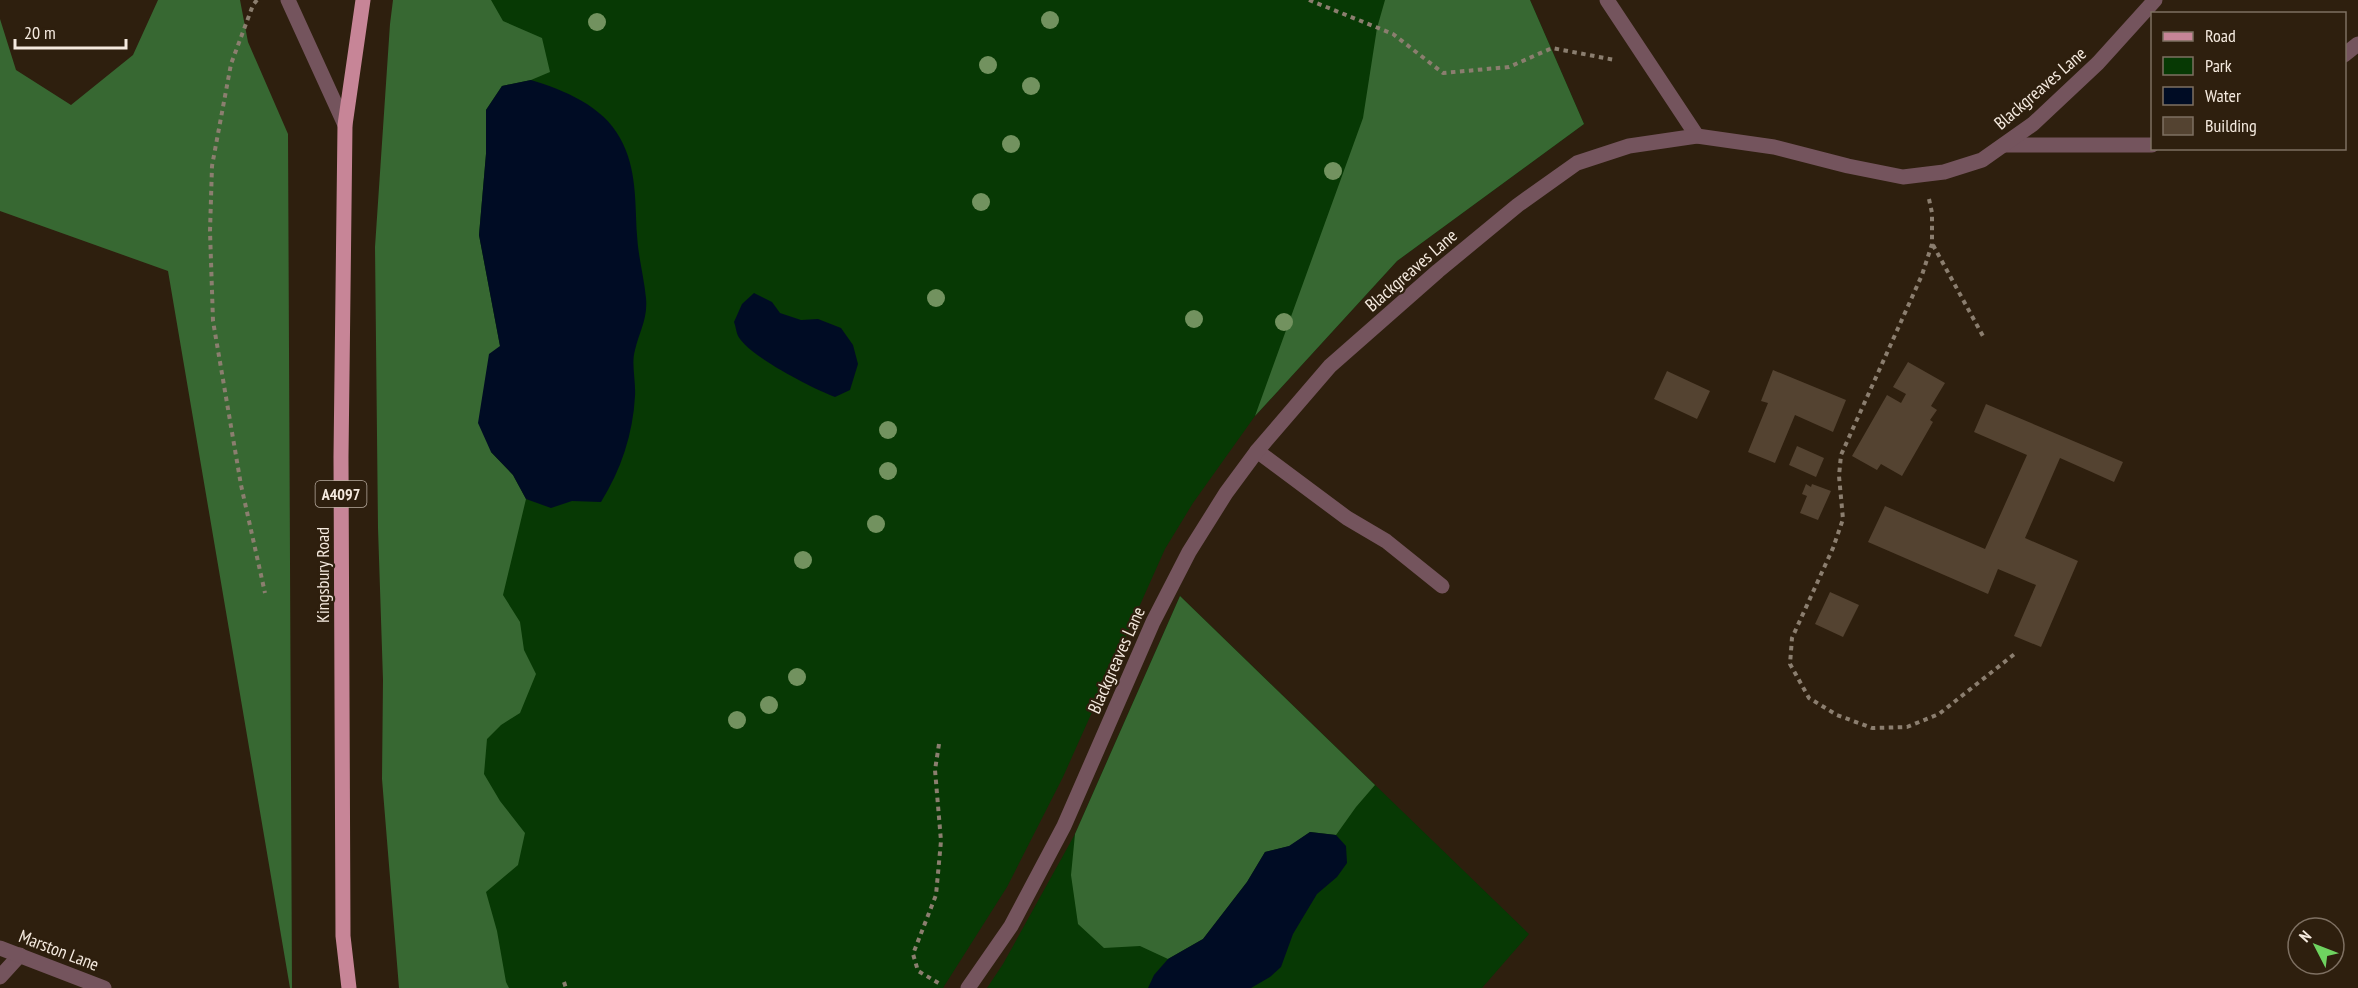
<svg xmlns="http://www.w3.org/2000/svg" width="2358" height="988" font-family="'PT Sans Narrow',sans-serif">
	<rect width="100%" height="100%" fill="#2e1f0e"/>
	<!-- green -->
	<g fill="#073904">
		<path d="M431 0H1530L1584 124 1397 261 1255 416 1193 503 1165 549 1063 777 1007 887 943 988H412Z"/>
		<path d="M1180 596 1529 934 1482 988H987L1003 964 1075 834Z"/>
	</g>
	<!-- forest -->
	<g fill="#376832">
		<path d="M158 0H240L248 42 288 134 292 988H290L168 271 0 211V19L16 70 71 105 133 55Z"/>
		<path d="M393 0H491L503 21 542 38 550 72 531 80 502 86 486 110V154L479 235 500 346 491 452 513 475 526 499 503 595 520 622 524 650 536 674 520 713 501 725 487 739 484 774 500 801 525 833 518 865 486 892 497 931 506 982 509 988H399L382 779 383 680 378 528 375 247 390 24Z"/>
		<path d="M1385 0H1530L1584 124 1397 261 1255 416 1363 118 1377 28Z"/>
		<path d="M1180 596 1375 785 1356 807 1336 835 1310 832 1290 846 1265 852 1247 882 1203 939 1168 959 1140 946 1104 948 1078 924 1071 875 1075 834Z"/>
	</g>
	<!-- water -->
	<g fill="#000c24">
		<path d="M531 80C564 90 603 106 620 138 637 168 635 202 637 235 638 256 644 277 646 298 648 319 639 332 635 350 631 364 636 381 635 396 633 434 621 470 601 502L572 501 551 508 526 499 513 475 491 452 478 423 489 354 500 346 479 235 486 154V110L502 86Z"/>
		<path d="M754 293 772 302 780 313 801 320 818 319 841 328 853 345 858 364 850 390 835 397C812 388 750 357 738 336 736 332 736 327 734 322L742 304Z"/>
		<path d="M1310 832 1336 835 1346 846 1347 863 1337 877 1317 894 1293 934 1281 967 1270 977 1251 988H1148L1154 975 1168 959 1203 939 1247 882 1265 852 1289 846Z"/>
	</g>
	<!-- building -->
	<g fill="#544331">
		<path d="M1908 362 1945 383 1931 406 1937 410 1930 420 1933 422 1902 476 1881 464 1877 470 1852 456 1887 395 1901 403 1906 394 1893 387Z"/>
		<path d="M1773 370 1846 400 1833 432 1795 415 1775 463 1748 452 1768 403 1761 401Z"/>
		<path d="M1667 371 1710 391 1697 419 1654 399Z"/>
		<path d="M1986 404 2123 462 2114 482 2060 458 2025 538 2078 561 2041 647 2014 636 2036 585 1998 569 1988 594 1868 542 1885 506 1985 549 2027 455 1974 432Z"/>
		<path d="M1797 446 1824 458 1816 477 1789 465Z"/>
		<path d="M1806 484 1811 487 1812 484 1831 491 1818 520 1800 513 1807 496 1802 494Z"/>
		<path d="M1830 592 1859 605 1843 637 1815 624Z"/>
	</g>
	<g fill="none" stroke-linecap="round" stroke-linejoin="round">
		<!-- path -->
		<g stroke="#8b7e6f" stroke-width="4" stroke-dasharray="4.5 4.5" stroke-linecap="butt">
			<path d="M257 0 253 5 231 64 212 166 210 231 213 321 241 485 265 593"/>
			<path d="M1309 0 1393 34 1443 73 1509 67 1552 48 1615 60"/>
			<path d="M1929 199 1932 213V244L1922 275 1841 455 1839 476 1843 519 1833 548 1792 638 1790 664 1809 698 1837 715 1872 728 1907 727 1939 714 2017 652"/>
			<path d="M1933 245 1984 338"/>
			<path d="M939 744 935 770 941 841 936 895 913 954 918 971 942 985"/>
			<path d="M564 982 566 988"/>
		</g>
		<!-- lane -->
		<g stroke="#74545d" stroke-width="15">
			<path d="M1607 0 1697 136"/>
			<path d="M2344 55 2358 44"/>
			<path d="M2004 145H2152"/>
			<path d="M1257 451 1347 518 1386 541 1442 586"/>
			<path d="M0 977 20 955"/>
		</g>
		<!-- street -->
		<g stroke="#74545d" stroke-width="15">
			<path d="M288 0 345 125"/>
			<path d="M0 948 104 988"/>
			<path d="M968 988 1011 926 1064 826 1153 622 1189 552 1226 493 1257 451 1330 366 1438 271 1518 205 1577 163 1629 146 1697 136 1774 147 1848 166 1903 177 1944 172 1982 160 2033 124 2098 63 2155 0"/>
		</g>
		<!-- primary -->
		<path stroke="#c78597" stroke-width="15" d="M349 988 343 936 341 457 345 125 363 0"/>
	</g>
	<!-- trees -->
	<g fill="#72925f">
		<circle cx="1050" cy="20" r="9"/>
		<circle cx="597" cy="22" r="9"/>
		<circle cx="988" cy="65" r="9"/>
		<circle cx="1031" cy="86" r="9"/>
		<circle cx="1011" cy="144" r="9"/>
		<circle cx="1333" cy="171" r="9"/>
		<circle cx="981" cy="202" r="9"/>
		<circle cx="936" cy="298" r="9"/>
		<circle cx="1194" cy="319" r="9"/>
		<circle cx="1284" cy="322" r="9"/>
		<circle cx="888" cy="430" r="9"/>
		<circle cx="888" cy="471" r="9"/>
		<circle cx="876" cy="524" r="9"/>
		<circle cx="803" cy="560" r="9"/>
		<circle cx="797" cy="677" r="9"/>
		<circle cx="769" cy="705" r="9"/>
		<circle cx="737" cy="720" r="9"/>
	</g>
	<g text-anchor="middle" dominant-baseline="central" stroke-width="4.5" stroke-linejoin="round" paint-order="stroke">
		<!-- shield labels -->
		<rect fill="#2e1f0e" stroke="#b9ada0" stroke-width="1.5" x="315.5" y="481" width="51" height="26" rx="4.5"/>
		<g font-size="16" font-weight="bold" fill="#f5eadf">
			<text x="341" y="494">A4097</text>
		</g>
		<!-- street labels -->
		<g font-size="18" fill="#f5eadf" stroke="#2e1f0e">
			<text transform="translate(2040 88) rotate(-41)">Blackgreaves Lane</text>
			<text transform="translate(1411 270) rotate(-41)">Blackgreaves Lane</text>
			<text transform="translate(322 575) rotate(-90)">Kingsbury Road</text>
			<text transform="translate(1116 660) rotate(-66)">Blackgreaves Lane</text>
			<text transform="translate(59 950) rotate(21)">Marston Lane</text>
		</g>
	</g>
	<!-- legend -->
	<rect x="2151" y="12" width="195" height="138" fill="#2e1f0e" stroke="#7e7062" stroke-width="1.5"/>
	<rect x="2163" y="32" width="30" height="9" fill="#c78597" stroke="#7e7062" stroke-width="1.5"/>
	<text x="2205" y="42" font-size="18" fill="#f5eadf">Road</text>
	<rect x="2163" y="57" width="30" height="18" fill="#073904" stroke="#7e7062" stroke-width="1.5"/>
	<text x="2205" y="72" font-size="18" fill="#f5eadf">Park</text>
	<rect x="2163" y="87" width="30" height="18" fill="#000c24" stroke="#7e7062" stroke-width="1.5"/>
	<text x="2205" y="102" font-size="18" fill="#f5eadf">Water</text>
	<rect x="2163" y="117" width="30" height="18" fill="#544331" stroke="#7e7062" stroke-width="1.5"/>
	<text x="2205" y="132" font-size="18" fill="#f5eadf">Building</text>
	<!-- north arrow -->
	<g transform="translate(2316 946) rotate(312)"><circle r="28" fill="#2e1f0e" stroke="#7e7062" stroke-width="1.5"/>
	<path d="M0-4.5L10 22L0 15L-10 22Z" fill="#6fd360"/>
	<text y="-9" font-size="16" font-weight="bold" text-anchor="middle" fill="#f5eadf">N</text>
	</g>
	<!-- scale -->
	<path d="M15 39v9h111v-9" fill="none" stroke="#f5eadf" stroke-width="3"/>
	<text x="24" y="39" font-size="18" fill="#f5eadf" stroke="#2e1f0e" stroke-width="4.5" paint-order="stroke">20 m</text>
</svg>
